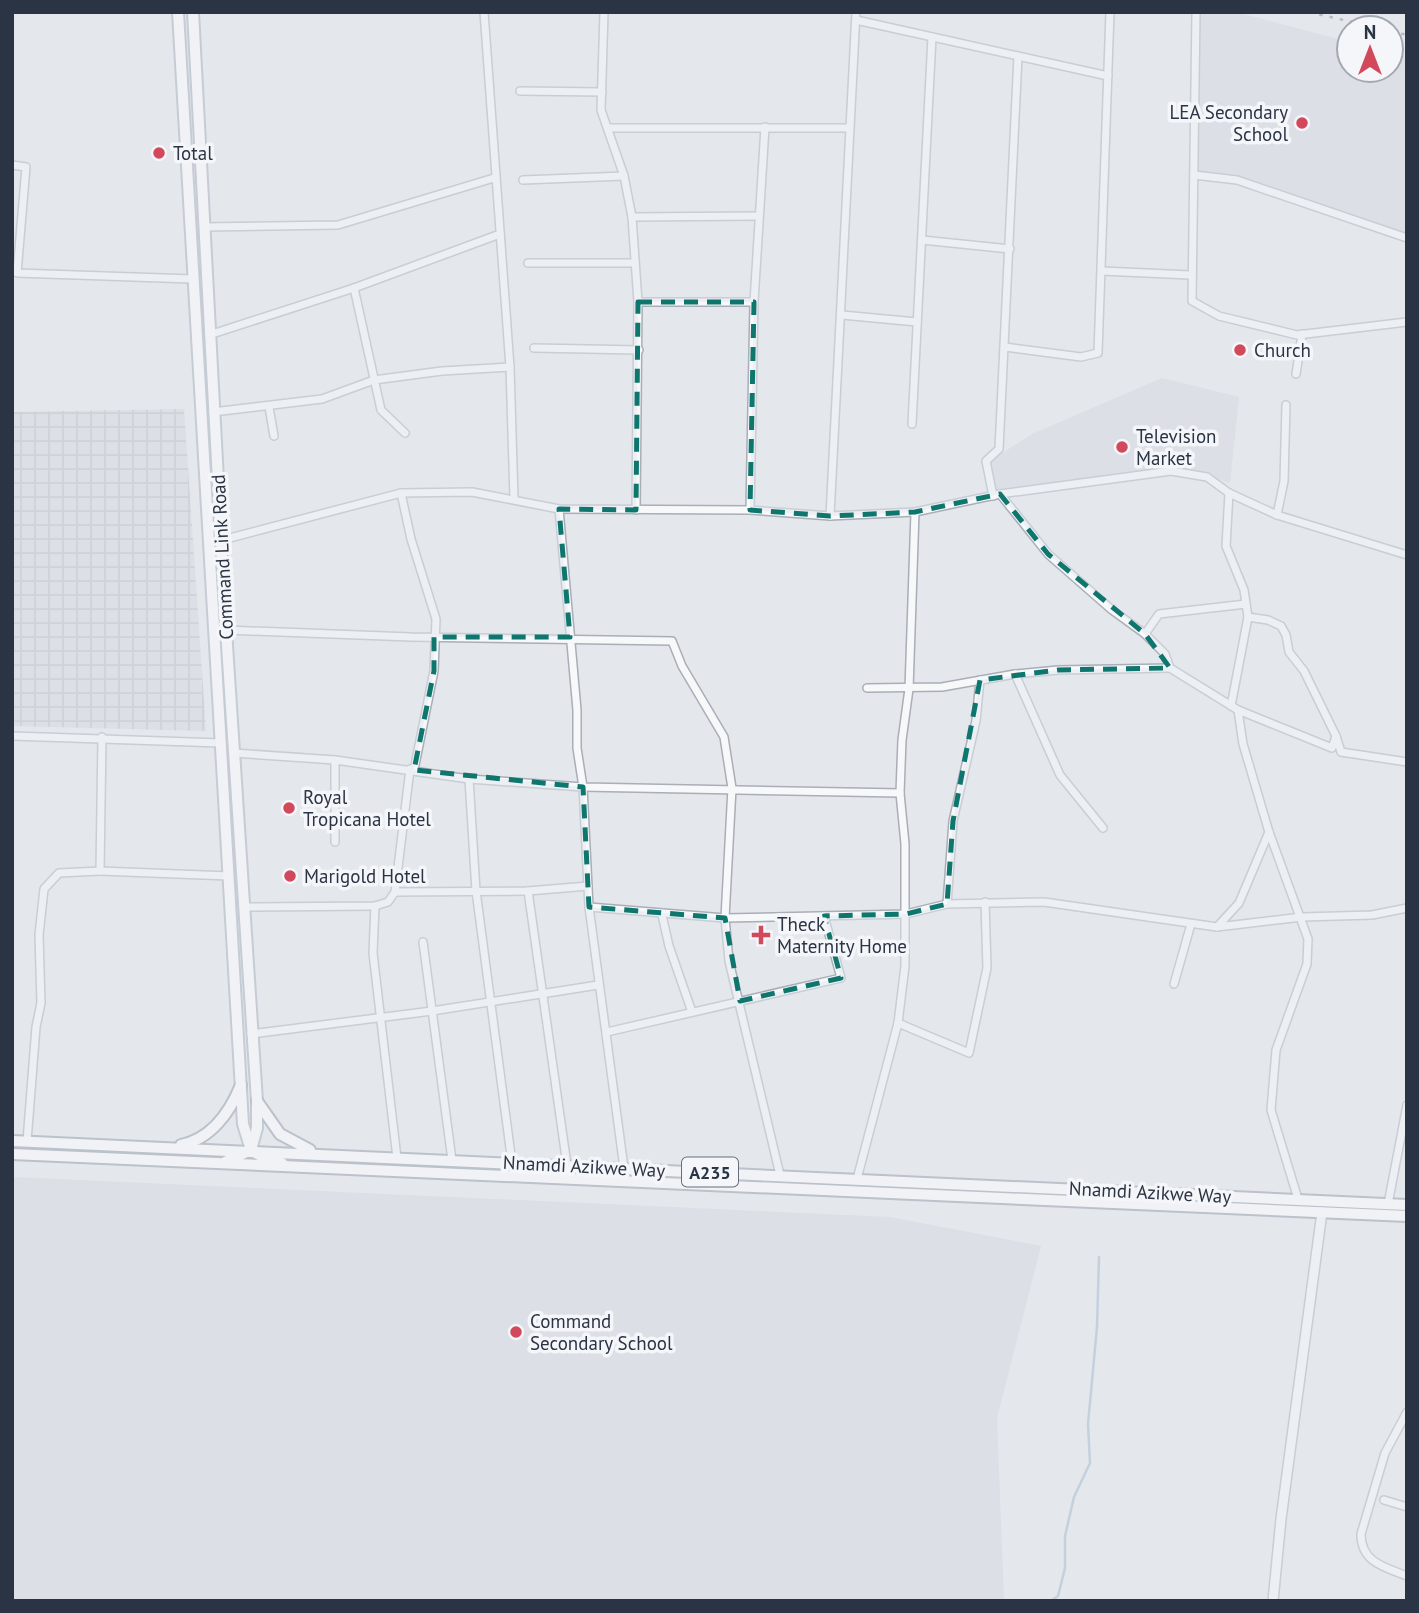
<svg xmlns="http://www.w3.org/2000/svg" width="1419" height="1613" font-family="'PT Sans',sans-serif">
	<defs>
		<pattern id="industrial-grid" width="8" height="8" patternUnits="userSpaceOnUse" patternTransform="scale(1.75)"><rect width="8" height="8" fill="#d2d6de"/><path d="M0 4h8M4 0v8" fill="none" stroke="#b4b8c0"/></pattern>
	</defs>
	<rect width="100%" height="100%" fill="#e4e7ec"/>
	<!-- built -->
	<g fill="#d2d6de">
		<path d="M1199 12H1236L1349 42V70H1391V53L1407 57V241L1251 184 1196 176Z"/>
		<path d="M1162 378 1239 397 1230 483 1181 467 992 492 990 461 1032 434Z"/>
		<path d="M12 1177 890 1217 1041 1246 997 1418 1004 1601H12Z"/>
	</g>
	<!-- industrial -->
	<path fill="url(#industrial-grid)" d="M184 409 206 731 12 726V412Z"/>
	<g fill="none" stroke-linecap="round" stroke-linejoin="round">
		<!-- stream -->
		<path stroke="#9fb4cc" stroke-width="2.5" d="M1051 1601 1058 1596 1065 1568V1536L1074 1497 1090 1463 1088 1424 1097 1327 1099 1257"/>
		<!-- minor casing -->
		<g stroke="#a9aeb7" stroke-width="10">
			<g id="minor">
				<path d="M484 12 510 367 514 499"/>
				<path d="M604 12 601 110 624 176 632 217 638 302 636 510"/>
				<path d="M1196 12 1192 301 1219 316 1297 335 1407 322"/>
				<path d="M856 20 1108 76"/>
				<path d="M520 91 602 92"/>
				<path d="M608 128H849"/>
				<path d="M12 165 26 167 17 273 192 279"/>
				<path d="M1194 175 1237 180 1407 238"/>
				<path d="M523 180 624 176"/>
				<path d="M632 217 758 216"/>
				<path d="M204 227 338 225 494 178"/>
				<path d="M922 240 1010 249"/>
				<path d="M528 263H635"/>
				<path d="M1102 271 1190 275"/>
				<path d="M354 288 381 410 405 433"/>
				<path d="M638 302H754"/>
				<path d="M842 315 917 322"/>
				<path d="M209 335 354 288 500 234"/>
				<path d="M1005 347 1081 357 1098 353 1110 12"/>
				<path d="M534 348 639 350"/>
				<path d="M1296 374 1302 334"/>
				<path d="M269 407 274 436"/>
				<path d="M213 412 322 399 374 380 442 371 510 367"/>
				<path d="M912 424 932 37"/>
				<path d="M401 493 411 539 436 619 434 671 414 770"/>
				<path d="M1229 493 1226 546 1244 590 1248 617 1231 706"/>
				<path d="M1000 494 1048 554 1112 610 1145 634 1165 654 1170 668 1238 710 1332 748 1336 736 1341 752 1407 762"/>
				<path d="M993 496 986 461 999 449 1018 56"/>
				<path d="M559 509 577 710V748L583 787 589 907 624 1168"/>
				<path d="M750 510 754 302 765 127"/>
				<path d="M1277 515 1284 481 1286 405"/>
				<path d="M830 516 856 12"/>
				<path d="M222 540 401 493 472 492 559 509 750 510 830 516 915 512 1000 494 1171 471 1207 477 1229 493 1277 515 1407 555"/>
				<path d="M1248 617 1268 620 1281 626 1286 635 1289 652 1304 671 1336 736"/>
				<path d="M226 630 411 637 672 641 682 666 724 737 732 788 725 918 729 961 780 1175"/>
				<path d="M1145 634 1159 614 1246 604"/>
				<path d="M1015 674 1060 775 1103 828"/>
				<path d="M867 688 942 687 1015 674 1058 670 1170 668"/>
				<path d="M1238 710 1243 744 1269 832 1308 939 1307 964 1276 1050 1271 1110 1298 1199"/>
				<path d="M12 736 221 743"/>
				<path d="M102 737 100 871 229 876"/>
				<path d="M234 753 335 760 469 779 583 787 900 793"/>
				<path d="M469 779 476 891 512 1163"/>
				<path d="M335 842V760"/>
				<path d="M528 891 567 1165"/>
				<path d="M395 892 528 891 588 886"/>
				<path d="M947 904 953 821 976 721 980 680"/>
				<path d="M375 906 373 953 397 1158"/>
				<path d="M244 907 375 906 388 902 395 892 410 769"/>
				<path d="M589 907 725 918 906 914 947 904 1044 902 1217 927 1302 917 1372 915 1407 908"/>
				<path d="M662 915 669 946 692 1012"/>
				<path d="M1217 927 1239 903 1269 832"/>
				<path d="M423 942 452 1160"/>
				<path d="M1174 984 1191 924"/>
				<path d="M898 1023 969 1053 987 968 985 902"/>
				<path d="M607 1032 841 978 824 916"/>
				<path d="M251 1034 432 1011 598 985"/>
				<path d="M27 1141 36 1027 41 1003 39 935 44 889 59 873 100 871"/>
				<path d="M857 1179 898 1023 905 966V844L900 793 902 740 909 689 915 512"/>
				<path d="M1388 1204 1407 1105"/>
				<path d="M1407 1412 1385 1453 1361 1534C1361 1562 1384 1567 1407 1576"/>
				<path d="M1384 1500 1407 1507"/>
			</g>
		</g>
		<!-- tertiary casing -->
		<g stroke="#a9aeb7" stroke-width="12">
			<path id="tertiary" d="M1273 1601 1281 1519 1322 1212"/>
		</g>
		<!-- primary casing -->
		<g stroke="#a3abb8" stroke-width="14">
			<g id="primary">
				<path d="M178 12 243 1124 251 1150 269 1161 282 1163"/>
				<path d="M193 12 226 630 257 1101V1128L251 1150 225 1162"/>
			</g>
		</g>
		<!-- trunk casing -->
		<g stroke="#8b94a3" stroke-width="14">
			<g id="trunk">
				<path d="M257 1101 280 1134 310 1150"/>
				<path d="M12 1141 1407 1205"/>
				<path d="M181 1145C211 1139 230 1112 241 1085"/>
				<path d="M12 1154 1407 1216"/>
			</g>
		</g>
		<!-- minor -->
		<use href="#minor" stroke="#f7f8fa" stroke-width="7"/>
		<!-- tertiary -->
		<use href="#tertiary" stroke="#f7f8fa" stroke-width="9"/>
		<!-- primary -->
		<use href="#primary" stroke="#fff" stroke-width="10"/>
		<!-- trunk -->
		<use href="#trunk" stroke="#fff" stroke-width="10"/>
		<!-- rail -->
		<g stroke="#7d8696" stroke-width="2.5" stroke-dasharray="3.5 7" stroke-linecap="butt">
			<path d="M1309 12 1378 28"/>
			<path d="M1391 31 1407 35"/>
		</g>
	</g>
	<!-- marked area -->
	<path d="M0 0H1419V1613H0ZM638 302H754L750 510 830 516 915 512 1000 494 1048 554 1145 634 1170 668 1058 670 980 680 953 821 947 904 906 914 824 916 841 978 740 1001 725 918 589 907 583 787 414 770 434 671V637H570L559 509 636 510Z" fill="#e4e7ec" fill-opacity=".55" fill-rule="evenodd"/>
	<path fill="none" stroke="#0f766e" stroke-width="5" stroke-dasharray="14 9" stroke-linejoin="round" d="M638 302H754L750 510 830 516 915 512 1000 494 1048 554 1145 634 1170 668 1058 670 980 680 953 821 947 904 906 914 824 916 841 978 740 1001 725 918 589 907 583 787 414 770 434 671V637H570L559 509 636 510Z"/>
	<!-- markers -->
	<g fill="#d1495b" stroke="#f4f6f9" stroke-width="2.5">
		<circle cx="1302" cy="123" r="7"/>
		<circle cx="159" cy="153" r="7"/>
		<circle cx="1240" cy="350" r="7"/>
		<circle cx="1122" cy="447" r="7"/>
		<circle cx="289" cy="808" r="7"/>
		<circle cx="290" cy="876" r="7"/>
		<path d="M757.5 924.5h7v7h7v7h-7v7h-7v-7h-7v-7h7z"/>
		<circle cx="516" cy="1332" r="7"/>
	</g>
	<g text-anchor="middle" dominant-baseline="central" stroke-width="7" stroke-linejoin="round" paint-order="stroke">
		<!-- shield labels -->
		<rect fill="#f4f6f9" stroke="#676e7b" stroke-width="2" x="682" y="1157.5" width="56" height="29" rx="5"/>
		<g font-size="18" font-weight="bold" fill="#2b3445">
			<text x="710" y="1172">A235</text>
		</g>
		<!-- poi labels -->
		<g font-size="19" fill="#2b3445" stroke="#f4f6f9" text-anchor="start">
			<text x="1288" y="112" text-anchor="end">LEA Secondary<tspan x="1288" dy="22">School</tspan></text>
			<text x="173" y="153">Total</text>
			<text x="1254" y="350">Church</text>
			<text x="1136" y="436">Television<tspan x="1136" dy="22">Market</tspan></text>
			<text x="303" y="797">Royal<tspan x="303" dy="22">Tropicana Hotel</tspan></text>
			<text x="304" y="876">Marigold Hotel</text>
			<text x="777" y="924">Theck<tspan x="777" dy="22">Maternity Home</tspan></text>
			<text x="530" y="1321">Command<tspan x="530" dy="22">Secondary School</tspan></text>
		</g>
		<!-- street labels -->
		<g font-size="19" fill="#2b3445" stroke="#f4f6f9">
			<text transform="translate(222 557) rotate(-93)">Command Link Road</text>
			<text transform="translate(584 1166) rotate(3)">Nnamdi Azikwe Way</text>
			<text transform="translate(1150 1192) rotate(3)">Nnamdi Azikwe Way</text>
		</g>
	</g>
	<!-- border -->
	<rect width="1419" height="1613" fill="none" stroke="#2b3445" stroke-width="28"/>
	<!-- north arrow -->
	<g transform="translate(1370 49)"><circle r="33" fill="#f4f6f9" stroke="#a4a8b1" stroke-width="2"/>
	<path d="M0-5L12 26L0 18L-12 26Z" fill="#d1495b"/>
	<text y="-10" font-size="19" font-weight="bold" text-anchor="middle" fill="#2b3445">N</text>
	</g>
</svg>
